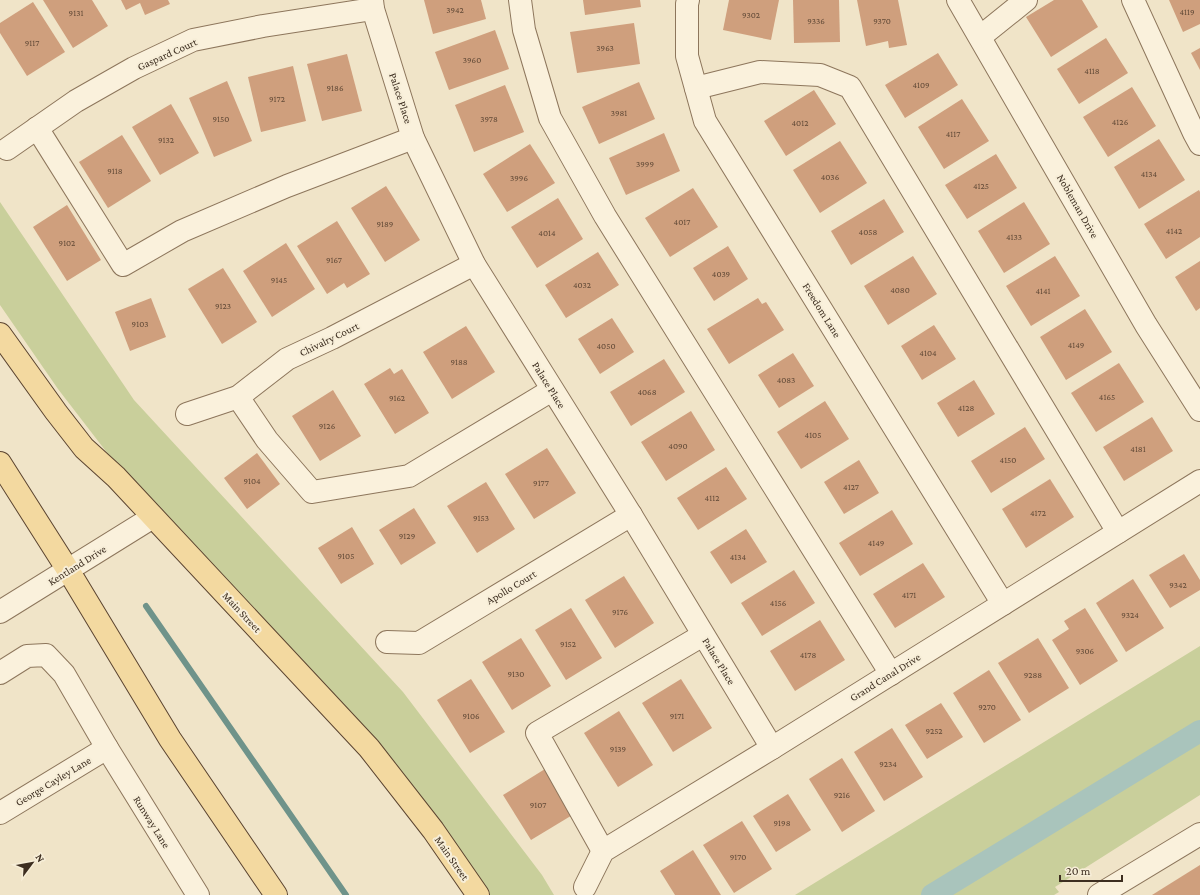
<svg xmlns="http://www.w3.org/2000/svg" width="1200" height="895" font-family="'Crimson Pro',serif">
	<rect width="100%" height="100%" fill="#f0e4c8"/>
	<!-- green -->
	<g fill="#c9cf9b">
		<path d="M0 202 134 400 403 692 542 875 554 895H487L125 476 58 389 0 305Z"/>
		<path d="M1200 646V795L1055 887 1059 892 1054 895H795Z"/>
	</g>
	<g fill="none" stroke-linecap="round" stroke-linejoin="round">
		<!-- stream -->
		<path stroke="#6f938a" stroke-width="6" d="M146 606 346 895"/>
		<!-- canal -->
		<path stroke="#a9c4bc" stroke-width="22" d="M932 895 1200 731"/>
	</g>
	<!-- building -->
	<g fill="#cf9f7d">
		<path d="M43 0H92L108 26 73 48Z"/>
		<path d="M121 0H168L170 4 145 15 140 3 126 10Z"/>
		<path d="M424 0H481L486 19 433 34Z"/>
		<path d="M583 0H640L641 7 585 15Z"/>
		<path d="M729 0H779L771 40 723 30Z"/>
		<path d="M793 0H839L840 42 794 43Z"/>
		<path d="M857 0H898L907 45 889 48 888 41 866 46Z"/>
		<path d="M1054 0H1082L1098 27 1051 57 1026 17Z"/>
		<path d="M1169 0H1200V24L1183 32Z"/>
		<path d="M33 2 65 52 27 76 0 33V23Z"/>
		<path d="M634 23 640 64 577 73 570 32Z"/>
		<path d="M495 30 509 69 449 90 435 52Z"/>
		<path d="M1106 38 1128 73 1079 104 1057 69Z"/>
		<path d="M1200 48V70L1191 53Z"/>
		<path d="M938 53 958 85 905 118 885 85Z"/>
		<path d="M347 54 362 111 322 121 307 64Z"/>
		<path d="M293 66 306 121 261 132 248 77Z"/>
		<path d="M227 81 252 141 214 157 189 98Z"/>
		<path d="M639 82 655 119 599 144 582 107Z"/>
		<path d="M505 85 524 132 474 152 455 105Z"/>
		<path d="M1132 87 1156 126 1108 157 1083 117Z"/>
		<path d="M814 90 836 124 786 156 764 121Z"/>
		<path d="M962 99 989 141 944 169 918 127Z"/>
		<path d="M171 104 199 153 160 175 132 127Z"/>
		<path d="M664 133 680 171 626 195 609 158Z"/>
		<path d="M122 135 151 181 108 208 79 162Z"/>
		<path d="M1159 139 1185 180 1139 209 1114 167Z"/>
		<path d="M840 141 867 183 820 213 793 170Z"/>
		<path d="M530 144 555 183 507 212 483 174Z"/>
		<path d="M996 154 1017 188 967 219 945 185Z"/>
		<path d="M386 186 420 240 385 262 351 208Z"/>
		<path d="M693 188 718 227 670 257 645 218Z"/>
		<path d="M1199 190 1200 192V237L1166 259 1144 224Z"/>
		<path d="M558 198 583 239 537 268 511 227Z"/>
		<path d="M884 199 904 232 851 265 831 231Z"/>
		<path d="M1024 202 1050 244 1004 273 978 231Z"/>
		<path d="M67 205 101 260 67 281 33 227Z"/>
		<path d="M337 221 370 274 347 288 344 283 327 294 297 246Z"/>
		<path d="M286 243 315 289 272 317 243 271Z"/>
		<path d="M728 246 748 279 714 301 693 268Z"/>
		<path d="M598 252 619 285 566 318 545 285Z"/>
		<path d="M913 256 937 294 888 325 864 286Z"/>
		<path d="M1055 256 1080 296 1031 326 1006 286Z"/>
		<path d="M1200 261V308L1196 311 1175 277Z"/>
		<path d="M223 268 257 322 222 344 188 289Z"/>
		<path d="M151 298 166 337 130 351 115 312Z"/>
		<path d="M758 298 762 304 766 302 784 330 729 364 707 329Z"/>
		<path d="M1085 309 1112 352 1066 380 1040 337Z"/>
		<path d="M612 318 634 352 600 374 578 339Z"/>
		<path d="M934 325 956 359 922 380 901 346Z"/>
		<path d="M466 326 495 372 452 399 423 352Z"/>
		<path d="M793 353 814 386 779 408 758 375Z"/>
		<path d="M664 359 685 392 631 426 610 392Z"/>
		<path d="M1119 363 1144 402 1096 432 1071 393Z"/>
		<path d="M390 368 394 374 402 369 429 413 395 434 364 384Z"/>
		<path d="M974 380 995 414 958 437 937 403Z"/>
		<path d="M333 390 361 436 320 461 292 416Z"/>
		<path d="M825 401 849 439 801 469 777 432Z"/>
		<path d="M691 411 715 450 666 481 641 442Z"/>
		<path d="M1152 417 1173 451 1124 481 1103 447Z"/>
		<path d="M1025 427 1045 459 991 493 971 461Z"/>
		<path d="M547 448 576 493 534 519 505 474Z"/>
		<path d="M257 453 280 484 247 509 224 478Z"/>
		<path d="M859 460 879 493 844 514 824 482Z"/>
		<path d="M726 467 747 499 698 530 677 498Z"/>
		<path d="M1050 479 1074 517 1026 548 1002 509Z"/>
		<path d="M486 482 515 529 477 553 447 506Z"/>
		<path d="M414 508 436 543 401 565 379 530Z"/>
		<path d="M892 510 913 544 860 576 839 543Z"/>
		<path d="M352 527 374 564 341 584 318 548Z"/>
		<path d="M746 529 767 562 731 584 710 552Z"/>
		<path d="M1184 554 1200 580V590L1170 608 1149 575Z"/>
		<path d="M923 563 945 597 895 628 873 594Z"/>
		<path d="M794 570 815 603 762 636 741 603Z"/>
		<path d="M624 576 654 623 615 648 585 600Z"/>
		<path d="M1133 579 1164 628 1126 652 1096 603Z"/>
		<path d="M571 608 602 658 566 680 535 630Z"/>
		<path d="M1085 608 1118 661 1080 685 1052 640 1069 629 1064 621Z"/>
		<path d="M820 620 845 660 795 691 770 651Z"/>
		<path d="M521 638 551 686 512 710 482 662Z"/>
		<path d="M1038 638 1069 688 1029 713 998 663Z"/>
		<path d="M989 670 1021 720 984 743 953 693Z"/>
		<path d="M471 679 505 732 470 753 437 700Z"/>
		<path d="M681 679 712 728 673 752 642 703Z"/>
		<path d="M941 703 963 737 927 759 905 725Z"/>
		<path d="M619 711 653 765 618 787 584 733Z"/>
		<path d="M892 728 923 777 884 801 854 752Z"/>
		<path d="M842 758 875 811 842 832 809 779Z"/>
		<path d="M545 769 574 814 531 840 503 795Z"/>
		<path d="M788 794 811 830 776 852 753 816Z"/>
		<path d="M742 821 772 869 734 893 703 845Z"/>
		<path d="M693 850 721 895H675L660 871Z"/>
		<path d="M1200 865V895H1152Z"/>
	</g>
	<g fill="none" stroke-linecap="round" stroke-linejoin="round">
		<!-- minor casing -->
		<g stroke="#8d765c" stroke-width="24">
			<g id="minor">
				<path d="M372 0 373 9 413 138 474 264 631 515 772 748"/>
				<path d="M520 0 524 30 550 118 605 216 891 674"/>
				<path d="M688 0 687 4V56L705 121 1003 604"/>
				<path d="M958 0 1146 325 1200 410"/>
				<path d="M1133 0 1194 133 1200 144"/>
				<path d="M980 37 1026 0"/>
				<path d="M696 88 760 72 820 75 850 87 1118 532"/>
				<path d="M37 128 123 265 182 231 287 186 413 138"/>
				<path d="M7 149 76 101 134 68 193 40 263 26 373 9"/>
				<path d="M238 397 267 440 312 492 409 476 552 390"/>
				<path d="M187 414 238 397 287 359 332 338 474 264"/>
				<path d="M0 612 153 517"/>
				<path d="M387 642 419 643 631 515"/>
				<path d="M0 673 27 656 46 655 64 674 107 748 198 895"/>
				<path d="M0 813 107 748"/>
				<path d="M603 851 537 733 703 635"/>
				<path d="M585 887 603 851 772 748 1200 481"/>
				<path d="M1099 895 1200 834"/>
			</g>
		</g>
		<!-- major casing -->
		<g stroke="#5b4430" stroke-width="24">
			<g id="major">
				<path d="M0 334 56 412 84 448 116 477 369 748 433 830 478 895"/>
				<path d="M0 463 68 570 170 739 276 895"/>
			</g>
		</g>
		<!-- minor -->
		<use href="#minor" stroke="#faf1dc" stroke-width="22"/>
		<!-- major -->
		<use href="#major" stroke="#f3d9a0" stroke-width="22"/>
	</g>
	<g text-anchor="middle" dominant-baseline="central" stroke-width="4" stroke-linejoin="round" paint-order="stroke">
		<!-- number labels -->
		<g font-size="9" fill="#624a37">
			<text x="455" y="10">3942</text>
			<text x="1187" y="12">4119</text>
			<text x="76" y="13">9131</text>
			<text x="751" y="15">9302</text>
			<text x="816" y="21">9336</text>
			<text x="882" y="21">9370</text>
			<text x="32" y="43">9117</text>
			<text x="605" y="48">3963</text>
			<text x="472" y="60">3960</text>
			<text x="1092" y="71">4118</text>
			<text x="921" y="85">4109</text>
			<text x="335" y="88">9186</text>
			<text x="277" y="99">9172</text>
			<text x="619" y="113">3981</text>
			<text x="221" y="119">9150</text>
			<text x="489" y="119">3978</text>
			<text x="1120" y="122">4126</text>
			<text x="800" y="123">4012</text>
			<text x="953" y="134">4117</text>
			<text x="166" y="140">9132</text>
			<text x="645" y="164">3999</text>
			<text x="115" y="171">9118</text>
			<text x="1149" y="174">4134</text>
			<text x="830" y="177">4036</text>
			<text x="519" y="178">3996</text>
			<text x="981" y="186">4125</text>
			<text x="682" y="222">4017</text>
			<text x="385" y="224">9189</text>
			<text x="1174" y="231">4142</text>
			<text x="868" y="232">4058</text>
			<text x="547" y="233">4014</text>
			<text x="1014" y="237">4133</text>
			<text x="67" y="243">9102</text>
			<text x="334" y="260">9167</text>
			<text x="721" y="274">4039</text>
			<text x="279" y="280">9145</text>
			<text x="582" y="285">4032</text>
			<text x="900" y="290">4080</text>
			<text x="1043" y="291">4141</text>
			<text x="223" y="306">9123</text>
			<text x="140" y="324">9103</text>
			<text x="1076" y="345">4149</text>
			<text x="606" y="346">4050</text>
			<text x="928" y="353">4104</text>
			<text x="459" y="362">9188</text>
			<text x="786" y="380">4083</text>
			<text x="647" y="392">4068</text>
			<text x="1107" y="397">4165</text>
			<text x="397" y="398">9162</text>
			<text x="966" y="408">4128</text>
			<text x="327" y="426">9126</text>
			<text x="813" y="435">4105</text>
			<text x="678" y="446">4090</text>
			<text x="1138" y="449">4181</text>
			<text x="1008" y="460">4150</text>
			<text x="252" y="481">9104</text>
			<text x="541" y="483">9177</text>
			<text x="851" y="487">4127</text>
			<text x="712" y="498">4112</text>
			<text x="1038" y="513">4172</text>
			<text x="481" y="518">9153</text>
			<text x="407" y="536">9129</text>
			<text x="876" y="543">4149</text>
			<text x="346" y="556">9105</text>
			<text x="738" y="557">4134</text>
			<text x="1178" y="585">9342</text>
			<text x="909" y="595">4171</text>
			<text x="778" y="603">4156</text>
			<text x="620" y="612">9176</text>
			<text x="1130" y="615">9324</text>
			<text x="568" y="644">9152</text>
			<text x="1085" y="651">9306</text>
			<text x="808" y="655">4178</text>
			<text x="516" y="674">9130</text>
			<text x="1033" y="675">9288</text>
			<text x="987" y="707">9270</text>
			<text x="471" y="716">9106</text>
			<text x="677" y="716">9171</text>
			<text x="934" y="731">9252</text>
			<text x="618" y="749">9139</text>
			<text x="888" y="764">9234</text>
			<text x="842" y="795">9216</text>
			<text x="538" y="805">9107</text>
			<text x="782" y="823">9198</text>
			<text x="738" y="857">9170</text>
		</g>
		<!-- street labels -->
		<g font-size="11" fill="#3d2e20" stroke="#f7eed8">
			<text transform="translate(167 54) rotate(-24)">Gaspard Court</text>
			<text transform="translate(401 98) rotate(72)">Palace Place</text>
			<text transform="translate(1078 206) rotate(60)">Nobleman Drive</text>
			<text transform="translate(822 310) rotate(58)">Freedom Lane</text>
			<text transform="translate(329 339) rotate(-26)">Chivalry Court</text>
			<text transform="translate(549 385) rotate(58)">Palace Place</text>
			<text transform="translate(77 565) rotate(-32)">Kentland Drive</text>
			<text transform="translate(511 587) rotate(-31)">Apollo Court</text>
			<text transform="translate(242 612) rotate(47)">Main Street</text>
			<text transform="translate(719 661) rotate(59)">Palace Place</text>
			<text transform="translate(885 677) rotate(-32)">Grand Canal Drive</text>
			<text transform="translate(53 781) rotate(-31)">George Cayley Lane</text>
			<text transform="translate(152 822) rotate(58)">Runway Lane</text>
			<text transform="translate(452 858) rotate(55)">Main Street</text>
		</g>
	</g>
	<!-- north arrow -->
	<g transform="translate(32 863) rotate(58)" stroke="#f7eed8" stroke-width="3" paint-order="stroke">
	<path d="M0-3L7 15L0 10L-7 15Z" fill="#3d2e20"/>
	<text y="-6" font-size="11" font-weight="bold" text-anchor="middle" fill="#3d2e20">N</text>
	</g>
	<!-- scale -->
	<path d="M1060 875v6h62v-6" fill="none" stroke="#3d2e20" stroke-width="2"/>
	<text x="1066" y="875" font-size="12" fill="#3d2e20" stroke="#f7eed8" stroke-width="3" paint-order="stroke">20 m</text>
</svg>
